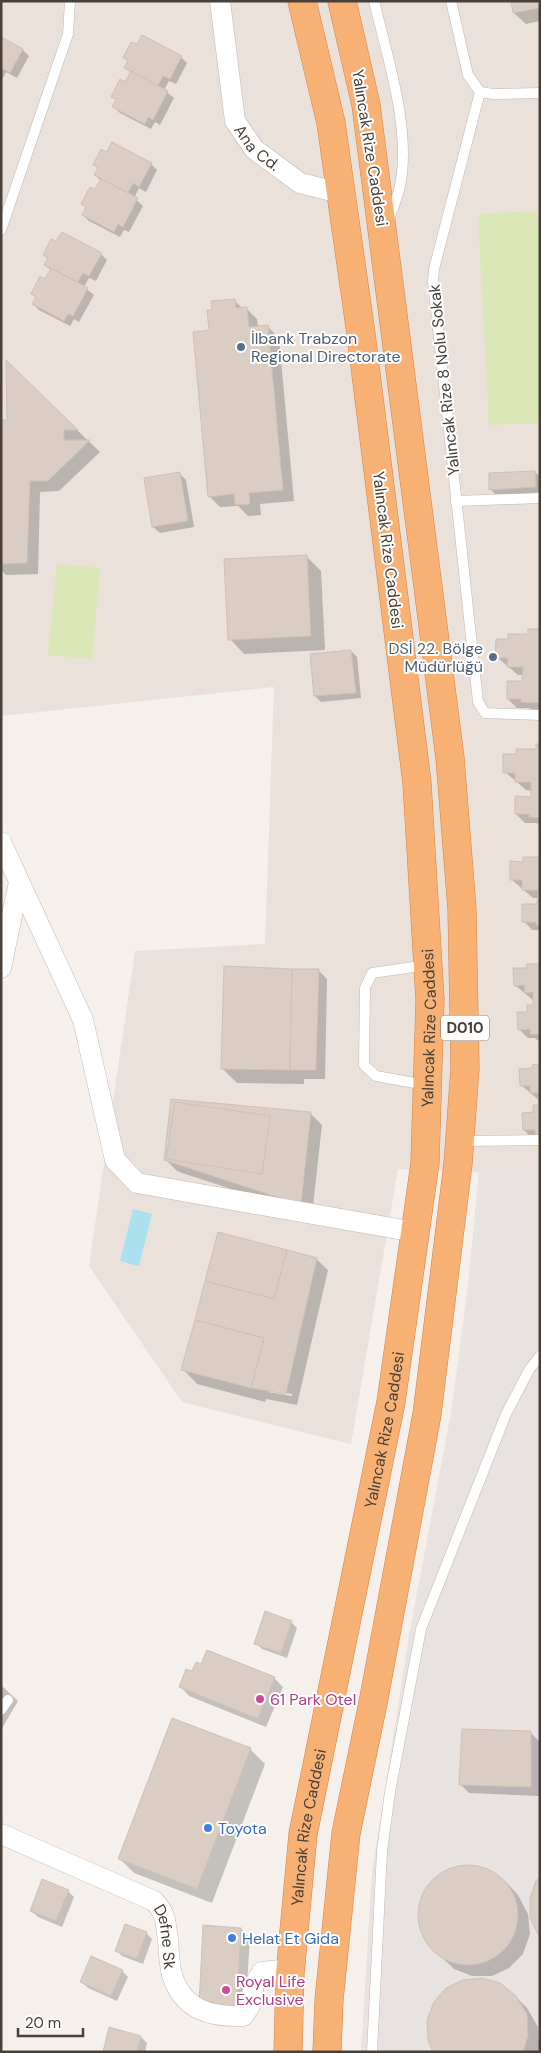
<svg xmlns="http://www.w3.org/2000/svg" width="541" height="2053" font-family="'DM Sans',sans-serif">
	<rect width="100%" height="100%" fill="#f5f0eb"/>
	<!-- residential -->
	<path fill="#e9e1da" d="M1 1H540V1163L479 1172 398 1169 351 1444 182 1402 89 1266 135 951 265 944 274 687 1 716Z"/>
	<!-- industrial -->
	<path fill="#e8e2e0" d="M540 1163V2052H361L372 1871 410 1630 451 1413 468 1285 479 1172Z"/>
	<!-- green -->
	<g fill="#dbe7b7">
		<path d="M538 211 540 268V423L489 425 478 214Z"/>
		<path d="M57 564 100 568 92 659 48 655Z"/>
	</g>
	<!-- water -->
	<path fill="#abe0ee" d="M133 1209 152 1214 139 1266 120 1261Z"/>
	<!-- shadow -->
	<g fill="#0003" fill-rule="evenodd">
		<path d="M540 1V21L526 24 514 13Z"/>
		<path d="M1 38 23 50 29 56 17 78 6 72 1 82Z"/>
		<path d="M181 57 187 63 176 84 169 81 164 90 174 98 160 125 155 122 151 129 120 113 114 107 117 101 112 97 126 84 131 73 126 67 129 62 124 58Z"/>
		<path d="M151 164 157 170 146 192 139 188 134 198 143 206 129 232 124 230 120 237 89 221 83 215 86 208 82 204 96 191 101 181 95 175 98 169 94 165Z"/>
		<path d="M57 243 101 254 107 260 96 281 89 278 84 287 94 295 79 322 74 319 70 326 39 310 33 304 36 298 32 294 46 281 51 270 45 265 48 259 44 255Z"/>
		<path d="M234 300 242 308H246L257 319 258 327H268L279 338 294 501 260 504 261 515 248 516 238 506 220 507 209 496 210 331 213 311Z"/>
		<path d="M7 363 100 452 59 491 40 492 38 574 6 575 1 570V421H8Z"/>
		<path d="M535 472 540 477V493L496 495 490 489Z"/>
		<path d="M180 474 186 480 194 527 160 533 153 527Z"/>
		<path d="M307 557 321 571 325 650 244 654 230 639Z"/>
		<path d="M540 631V711H532L529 708H517L508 699 524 683V675H518L497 657 509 641Z"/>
		<path d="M351 651 357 657 361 698 321 702 315 696Z"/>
		<path d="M540 746V826L537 823H525L516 814 532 798V791L526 790 505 772 517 755 537 751Z"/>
		<path d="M540 858V930H532L524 921 539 905V898H533L512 880 524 863Z"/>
		<path d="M540 965V1042L535 1038H528L519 1029 534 1006V1001L515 985 528 969Z"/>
		<path d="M318 970 327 979 325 1079H304V1084L237 1083 222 1068Z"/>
		<path d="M534 1069 540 1101 521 1085Z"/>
		<path d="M540 1106V1138L533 1139 524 1130Z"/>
		<path d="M310 1113 322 1125 312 1215 182 1173 177 1171 166 1160Z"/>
		<path d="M316 1259 328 1270 297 1405 266 1399 265 1402 197 1384 183 1369ZM268 1390 292 1394V1396L268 1392Z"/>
		<path d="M291 1622 297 1628 287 1658 262 1649 256 1643Z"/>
		<path d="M274 1678 283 1687 266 1727 189 1696 181 1687Z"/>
		<path d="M1 1685 18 1701 1 1730Z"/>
		<path d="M530 1732 539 1741V1796L469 1793 460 1784Z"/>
		<path d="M250 1749 265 1764 212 1903 134 1873 120 1859Z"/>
		<path d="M472 1866 490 1870 507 1883 518 1895 528 1914 530 1934 523 1954 509 1968 492 1976H472L454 1969 428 1944 420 1926 419 1907 426 1890 438 1876 454 1868Z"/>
		<path d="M68 1891 74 1897 62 1927 38 1917 31 1911Z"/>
		<path d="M241 1929 250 1938 245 2016 209 2014Z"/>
		<path d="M146 1933 152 1939 143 1964 122 1956 116 1950Z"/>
		<path d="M122 1971 128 1977 117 2001 88 1988 82 1982Z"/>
		<path d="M516 1997 527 2008 538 2027 539 2048 538 2052H434Z"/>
		<path d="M110 2029 141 2037 147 2043 145 2052H104Z"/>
	</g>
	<!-- building -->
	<g fill="#d9cdc4" stroke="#d1c0b5">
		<path d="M511 1H540V8L513 13Z"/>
		<path d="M142 35 182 56 170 79 163 76 158 86 124 68 128 60 123 58 131 42 137 44Z"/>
		<path d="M1 37 23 49 10 73 1 68Z"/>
		<path d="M131 71 168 91 153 120 148 117 145 124 112 107 116 99 111 97 120 79 125 82Z"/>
		<path d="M112 142 152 163 139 187 133 183 128 193 94 175 98 168 93 165 101 149 106 152Z"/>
		<path d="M101 179 138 198 123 227 118 224 114 232 82 215 86 207 81 204 90 187 95 189Z"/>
		<path d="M62 232 102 253 89 276 83 273 78 282 44 265 48 258 43 255 51 239 56 241Z"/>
		<path d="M51 268 88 288 73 316 68 314 64 321 32 304 36 297 31 294 40 276 45 279Z"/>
		<path d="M235 299 236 308 247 307 249 327 268 325 283 490 249 493 250 504 235 505 234 494 208 497 193 332 209 330 207 310H212L211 301Z"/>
		<path d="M6 360 78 430H64V440H90L48 481H30L27 563 1 564V420H7Z"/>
		<path d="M535 471 536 487 489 490V473Z"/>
		<path d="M180 472 188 521 152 527 144 478Z"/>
		<path d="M307 555 311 636 228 640 224 559Z"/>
		<path d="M528 629H540V703L521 702V699H507V681H522L523 667H507L508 658H495L496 639H508V634H528Z"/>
		<path d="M351 650 356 693 314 696 310 654Z"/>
		<path d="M536 744H540V818L529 817V814H515V796L531 797V782H515V773H503V754H516V749H536Z"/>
		<path d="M523 857H540V925H536V922H522V904H537L538 890H522V880H510V861L523 862Z"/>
		<path d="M526 964H540V1034H530V1029L518 1030 517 1012H527V1005H533V992L525 993 524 985 514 986 513 968H527Z"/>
		<path d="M224 966 292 969 290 1070 221 1069Z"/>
		<path d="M292 969H319L316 1070H290Z"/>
		<path d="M540 1064V1134L535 1135V1130H523L522 1113 533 1112V1105H539L538 1093H530V1086H520L519 1069 532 1068V1065Z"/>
		<path d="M171 1099 311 1112 301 1205 164 1160Z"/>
		<path d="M175 1102 270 1116 262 1174 166 1159Z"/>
		<path d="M218 1232 287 1250 274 1299 205 1281Z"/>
		<path d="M287 1250 317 1258 286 1394 251 1388 264 1338 195 1320 205 1281 274 1299Z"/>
		<path d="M195 1320 264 1338 251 1388 181 1370Z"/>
		<path d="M265 1611 292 1621 281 1653 254 1644Z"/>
		<path d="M207 1650 275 1677 258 1719 179 1687 186 1669 192 1671 196 1662 201 1664Z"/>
		<path d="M172 1718 251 1748 197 1889 118 1859Z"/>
		<path d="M462 1729 531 1731V1787L459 1785Z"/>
		<circle cx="468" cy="1915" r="50"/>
		<path d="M540 1877V1938L530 1918V1898L536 1881Z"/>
		<path d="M42 1879 69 1890 56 1921 30 1911Z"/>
		<path d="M125 1924 147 1932 137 1959 115 1951Z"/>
		<path d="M203 1925 241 1928 237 2008 199 2006Z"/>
		<path d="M91 1956 123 1970 111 1996 80 1982Z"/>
		<path d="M482 1978 500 1983 516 1996 527 2014 528 2036 523 2052H433L428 2040 427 2020 434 2002 446 1988 463 1980Z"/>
		<path d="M109 2027 141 2036 137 2052H103Z"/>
	</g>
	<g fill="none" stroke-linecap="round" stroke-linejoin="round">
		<!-- lane casing -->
		<g stroke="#c3b9b1" stroke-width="11">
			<g id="lane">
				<path d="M374 1C387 56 413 134 399 190 397 199 392 209 389 219"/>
				<path d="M451 1 468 75 480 92 434 269 433 282 478 702 485 713 540 715"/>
				<path d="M480 92 493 94 540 93"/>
				<path d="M1 230 68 34 70 1"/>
				<path d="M456 501 540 498"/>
				<path d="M426 1085 376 1076 364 1065 365 988 372 973 427 965"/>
				<path d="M461 1141 540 1140"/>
				<path d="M1 1710 8 1700"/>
				<path d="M372 2052 382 1851 390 1792 421 1629 506 1414 529 1370 540 1356"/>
			</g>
		</g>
		<!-- street casing -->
		<g stroke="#c3b9b1" stroke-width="21">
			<g id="street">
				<path id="s1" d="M220 1 235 121 254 149 300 183 340 193"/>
				<path d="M1 842 83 1020 115 1160 137 1183 415 1232"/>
				<path d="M1 968 19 882"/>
				<path id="s2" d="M1 1834 154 1901C167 1915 165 1921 168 1940 169 1951 169 1964 172 1975 183 2010 210 2017 243 2016L250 2006 254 1985 262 1972 290 1969"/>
			</g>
		</g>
		<!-- highway casing -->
		<g stroke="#d78343" stroke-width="29">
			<g id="highway">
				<path id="s3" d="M288 2052 290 1974 303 1834 391 1402 425 1163 430 1000 417 783 361 334 331 123 302 1"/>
				<path d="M327 2052 329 2000 346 1833 373 1703 427 1414 458 1164 465 1068 462 909 450 758 366 105 342 1"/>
			</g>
		</g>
		<!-- lane -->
		<use href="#lane" stroke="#fff" stroke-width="10"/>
		<!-- street -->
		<use href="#street" stroke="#fff" stroke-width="20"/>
		<!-- highway -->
		<use href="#highway" stroke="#f7b174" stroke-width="28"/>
	</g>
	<!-- markers -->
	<g fill="#5c6f8a" stroke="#fff" stroke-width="2">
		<circle cx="241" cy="347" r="5"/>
		<circle cx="493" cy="657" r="5"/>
	</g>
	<g fill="#d1479c" stroke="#fff" stroke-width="2">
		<circle cx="260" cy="1699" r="5"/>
		<circle cx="226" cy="1990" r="5"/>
	</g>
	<g fill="#3f7fe0" stroke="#fff" stroke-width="2">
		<circle cx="208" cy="1828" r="5"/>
		<circle cx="232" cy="1938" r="5"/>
	</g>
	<g text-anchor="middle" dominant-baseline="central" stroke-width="4" stroke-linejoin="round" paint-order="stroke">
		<!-- shield labels -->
		<rect fill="#fff" stroke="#807974" stroke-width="1" x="441" y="1015.5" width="48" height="25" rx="4"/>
		<g font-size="15" font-weight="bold" fill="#494039">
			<text x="465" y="1028">D010</text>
		</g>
		<!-- street labels -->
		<g font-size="16" fill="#494039" stroke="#fff">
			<text stroke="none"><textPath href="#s1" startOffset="156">Ana Cd.</textPath></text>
			<text transform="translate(370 148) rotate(81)">Yalıncak Rize Caddesi</text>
			<text transform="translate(444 380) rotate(-96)">Yalıncak Rize 8 Nolu Sokak</text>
			<text transform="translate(388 550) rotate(83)">Yalıncak Rize Caddesi</text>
			<text stroke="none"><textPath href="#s3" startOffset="1036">Yalıncak Rize Caddesi</textPath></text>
			<text stroke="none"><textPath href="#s3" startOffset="631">Yalıncak Rize Caddesi</textPath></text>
			<text stroke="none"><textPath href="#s3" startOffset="226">Yalıncak Rize Caddesi</textPath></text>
			<text stroke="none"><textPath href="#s2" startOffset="206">Defne Sk</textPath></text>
		</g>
		<!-- service labels -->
		<g font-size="16" fill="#4e5e75" stroke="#fff" text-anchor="start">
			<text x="251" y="338">İlbank Trabzon<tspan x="251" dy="18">Regional Directorate</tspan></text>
			<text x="483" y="648" text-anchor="end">DSİ 22. Bölge<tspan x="483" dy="18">Müdürlüğü</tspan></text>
		</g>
		<!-- hotel labels -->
		<g font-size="16" fill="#b23c85" stroke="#fff" text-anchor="start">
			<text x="270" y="1699">61 Park Otel</text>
			<text x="236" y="1981">Royal Life<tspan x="236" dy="18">Exclusive</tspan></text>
		</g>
		<!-- shop labels -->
		<g font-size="16" fill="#366cbe" stroke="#fff" text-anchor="start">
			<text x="218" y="1828">Toyota</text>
			<text x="242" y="1938">Helat Et Gida</text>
		</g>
	</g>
	<!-- border -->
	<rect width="541" height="2053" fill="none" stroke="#494039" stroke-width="5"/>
	<!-- scale -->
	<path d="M18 2028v8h65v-8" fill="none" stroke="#494039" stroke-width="2.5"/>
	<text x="25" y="2028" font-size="15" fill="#494039" stroke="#ffffff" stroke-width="4" paint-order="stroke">20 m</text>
</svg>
